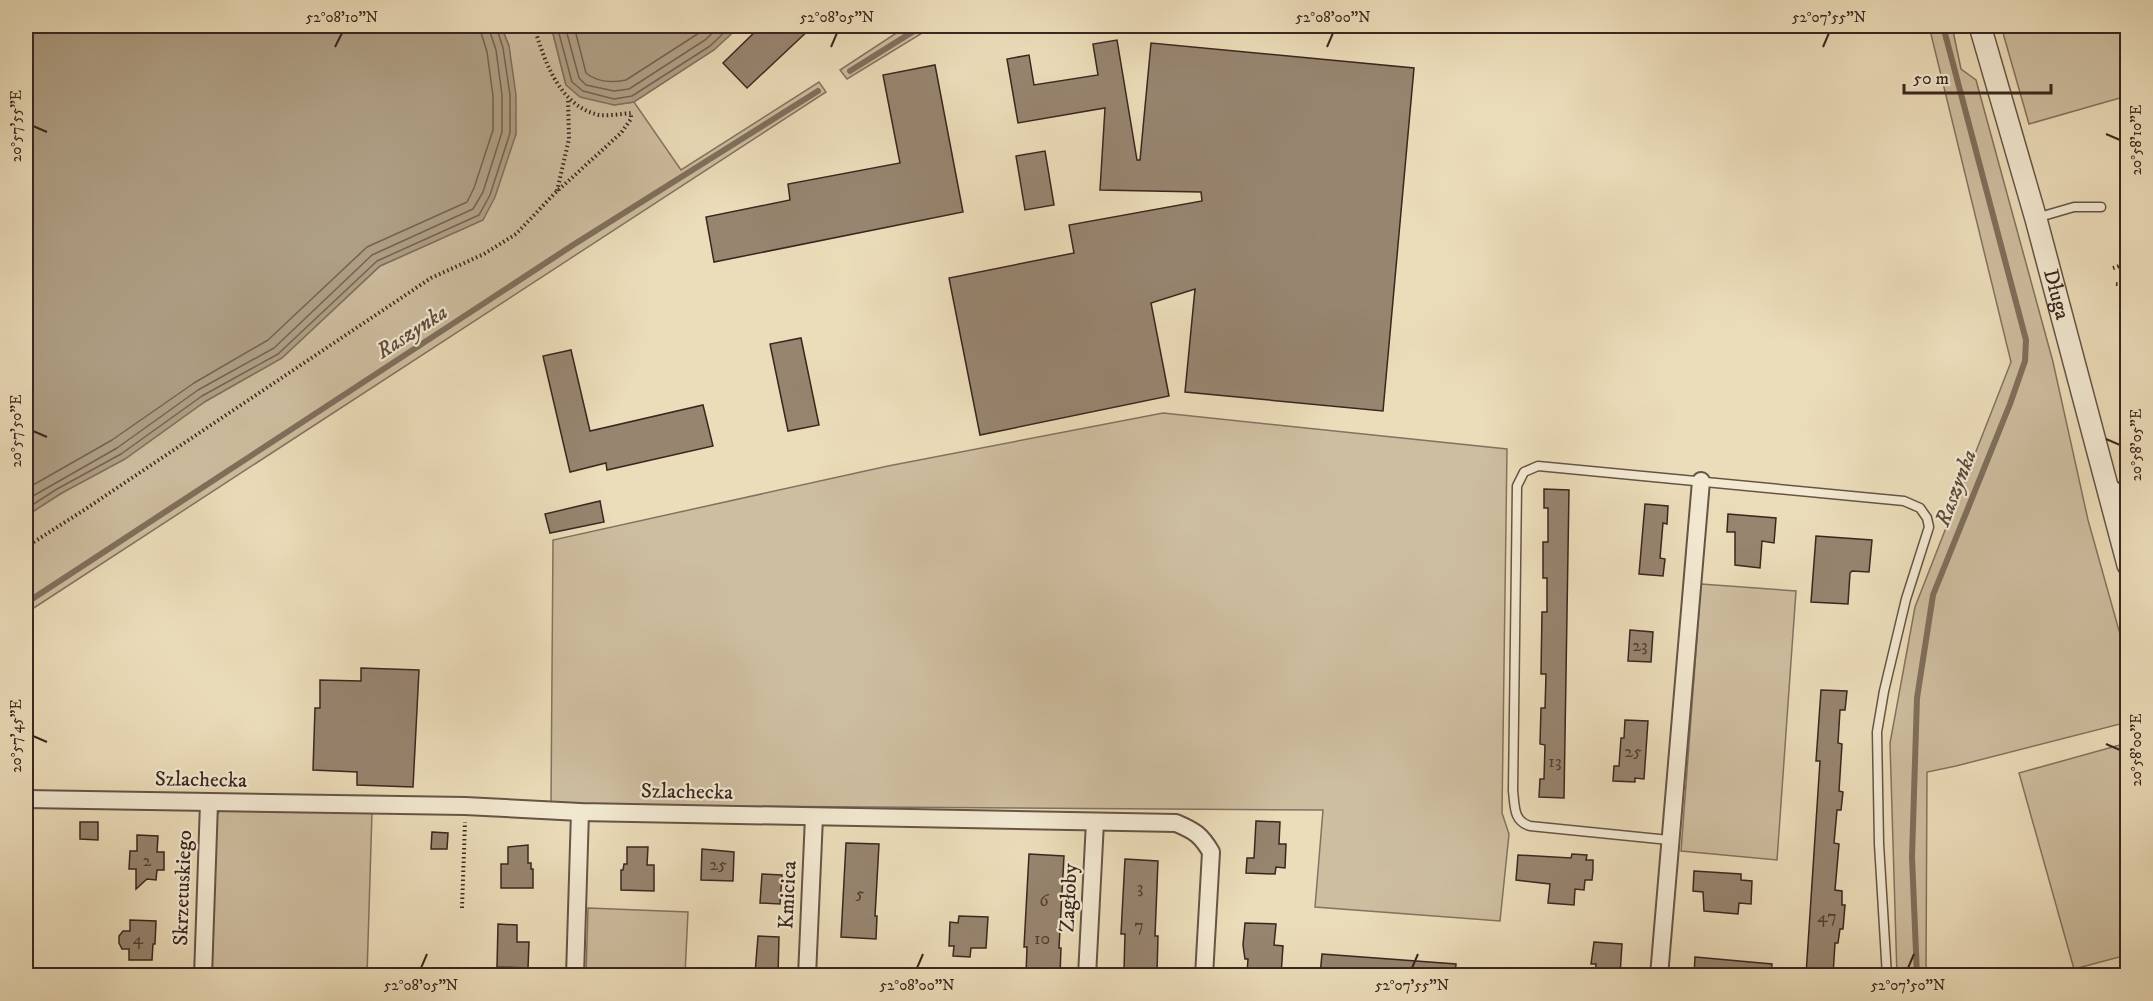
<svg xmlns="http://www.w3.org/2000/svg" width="2153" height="1001" font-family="'IM FELL DW Pica',serif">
	<rect width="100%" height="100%" fill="#ecddba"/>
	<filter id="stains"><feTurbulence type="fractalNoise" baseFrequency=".00333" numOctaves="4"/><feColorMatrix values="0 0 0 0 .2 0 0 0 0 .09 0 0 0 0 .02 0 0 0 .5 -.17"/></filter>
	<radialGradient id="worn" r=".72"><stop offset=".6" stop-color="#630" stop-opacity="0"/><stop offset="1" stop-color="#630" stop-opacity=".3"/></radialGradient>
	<!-- green -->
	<g fill="#cebea0" stroke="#847260" stroke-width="1.5">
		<path d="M501 26H551L566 85 614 105 634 102 681 170 819 82 826 92 26 613V516L206 401 282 358 380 266 483 220 516 134 509 46Z"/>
		<path d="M907 26H922L924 32 847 79 840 70Z"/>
		<path d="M1929 26H1952L1961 69 1976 80 2053 362 2088 520 2127 659 2128 722 1956 766 1927 772 1926 975 1897 976 1890 743 1915 607 2011 362Z"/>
		<path d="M2001 26H2127V96L2029 124Z"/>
		<path d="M1163 413 1507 449 1502 813 1509 834 1500 921 1315 907 1323 810 551 805 553 540 888 466Z"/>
		<path d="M1701 584 1796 591 1777 860 1681 851Z"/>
		<path d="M2127 743V955L2074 969 2019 773Z"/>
		<path d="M224 807 372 812 367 975 208 976 216 815Z"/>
		<path d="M588 908 688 912 685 975H586Z"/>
	</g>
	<!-- water -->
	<g fill="#af9f85" stroke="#806f5c" stroke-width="1.5">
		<path d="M26 26H501L509 46 516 95V134L495 197 483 220 380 266 282 358 206 401 125 459 60 494 26 516Z"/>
		<path d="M551 26H740L714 50 634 102 614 105 580 97 566 85Z"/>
	</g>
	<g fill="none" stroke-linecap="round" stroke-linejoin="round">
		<!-- shore -->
		<g stroke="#746252" stroke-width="1.5">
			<path d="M557 26 572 82 583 91 614 99 632 96 710 46 731 26"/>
			<path d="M565 26 579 78 586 85 614 91 629 89 705 40 720 26"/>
			<path d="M574 26 586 73C597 82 612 83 626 80L699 33 707 26"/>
			<path d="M26 489 112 440 194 383 268 340 367 247 467 202 474 188 493 130V96L487 52 479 26"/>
			<path d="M26 500 117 448 198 390 274 348 372 255 473 209 483 192 502 132V95L496 50 488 26"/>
			<path d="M26 509 57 489 121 454 202 396 278 354 377 261 479 215 490 195 510 133V95L503 48 496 26"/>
		</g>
		<!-- stream -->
		<g stroke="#806f5c" stroke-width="6">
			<path d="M850 71 922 26"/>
			<path d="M26 603 573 245 818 91"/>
			<path d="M1917 976 1912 857 1917 698 1933 595 2010 404 2025 361 2026 340 1943 26"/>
		</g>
	</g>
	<!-- building -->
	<g fill="#978570" stroke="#3a261f" stroke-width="1.5">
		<path d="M761 26H813L747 88 723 63Z"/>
		<path d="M1117 40 1137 160H1140L1151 43 1414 68 1383 411 1185 392 1195 289 1151 303 1169 396 980 435 949 278 1074 253 1069 225 1202 201 1201 192 1100 190 1105 108 1018 123 1007 59 1029 55 1034 85 1098 75 1093 44Z"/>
		<path d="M935 65 963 212 714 262 706 217 790 200 788 184 900 163 883 75Z"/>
		<path d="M1045 151 1054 205 1025 210 1016 156Z"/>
		<path d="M801 338 819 425 788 431 770 344Z"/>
		<path d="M571 350 590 431 703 405 713 446 607 470 606 463 570 472 543 356Z"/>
		<path d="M1544 489 1569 490 1564 798 1539 797 1540 779H1544L1545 745 1540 744 1541 708H1545L1546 674H1541L1542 612H1547V578H1543V542H1548V508H1544Z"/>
		<path d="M600 501 604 522 550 533 545 514Z"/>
		<path d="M1645 504 1668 506 1667 524 1663 523 1660 558 1665 559 1663 576 1639 574Z"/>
		<path d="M1728 514 1776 518 1774 543 1762 541 1760 568 1735 565V532H1727Z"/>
		<path d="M1816 536 1872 540 1869 572 1852 571 1850 573 1848 604 1811 602Z"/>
		<path d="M1630 630 1653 632 1651 662 1628 661Z"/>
		<path d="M361 668 419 670 413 787 357 785V772L313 770 315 708H320V680L361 681Z"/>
		<path d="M1821 690 1847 691 1845 710H1840L1838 743 1842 744 1839 791 1843 792 1841 810H1837L1834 843 1839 844 1835 890 1842 891V905H1845L1843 929H1840L1838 943H1835L1833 975H1806L1820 761H1816Z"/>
		<path d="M1625 720 1648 721 1644 779 1635 778V782L1613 781 1614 766H1619L1621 738H1624Z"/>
		<path d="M1256 821 1280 822 1279 844H1286L1285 868 1276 867 1275 874 1246 873 1247 858H1254Z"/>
		<path d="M80 822H98V840L80 839Z"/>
		<path d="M432 832 448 833 447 849H431Z"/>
		<path d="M137 835 158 836 157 852H164V870H157L156 880 147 879 136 889V869H129L130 851H137Z"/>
		<path d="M846 843 879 844 875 916H877L876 939 841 937Z"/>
		<path d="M528 845V863H531V869H533V888H501V864H508V847Z"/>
		<path d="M627 847H648L647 865H654V891L621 890V870H623L624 864H627Z"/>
		<path d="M702 849 734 852 733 881 701 880Z"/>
		<path d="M1029 854 1064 856 1059 948H1061L1060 975H1026L1027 947H1024Z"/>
		<path d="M1572 854 1587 855 1586 860H1593V870L1592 880H1585L1584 890 1575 889 1574 905 1548 903 1550 884 1516 880 1518 855 1571 858Z"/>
		<path d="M1125 859 1158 861 1155 936H1158L1157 972 1124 970 1125 934H1121Z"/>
		<path d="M1694 871 1741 874V880L1752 881 1751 904 1739 903 1738 914 1704 911 1703 892 1693 891Z"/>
		<path d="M762 874 782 875 780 904 760 903Z"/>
		<path d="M959 916 988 917 986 948H971L970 957 953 956 954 946H949L950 922 958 923Z"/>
		<path d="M130 920 156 921 155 944H153L152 960H129V949H122L119 943V936L123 931H130Z"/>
		<path d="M1245 923 1276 924 1274 945 1283 946 1281 975 1247 973 1248 959H1245L1243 945Z"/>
		<path d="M498 924 517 925V942H529L528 968 497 967Z"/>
		<path d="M758 936 779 937 778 975 755 974Z"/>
		<path d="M1594 942 1622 944 1620 975H1595L1596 964H1591Z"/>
		<path d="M1322 954 1456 964 1455 975H1320Z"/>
		<path d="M1695 957 1772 964 1771 975H1694Z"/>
	</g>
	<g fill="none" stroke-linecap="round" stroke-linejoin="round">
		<!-- service casing -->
		<g stroke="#665446" stroke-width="11">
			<g id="service">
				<path d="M2036 218 2074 207H2101"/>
				<path d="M1669 840 1530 826C1513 821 1515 806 1513 791L1517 486 1524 472 1538 466 1904 501 1920 508 1927 518 1929 527 1906 599 1884 691 1877 732 1879 844 1887 976"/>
			</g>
		</g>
		<!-- minor casing -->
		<g stroke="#665446" stroke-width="20">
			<g id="minor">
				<path d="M2106 484 2128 502"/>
				<path d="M26 799 465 806 580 812 1176 823C1195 831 1201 835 1211 852L1204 976"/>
				<path d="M203 976 209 803"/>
				<path d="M575 976 580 812"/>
				<path d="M807 976 814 817"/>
				<path d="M1087 976 1095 822"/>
				<path d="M1659 976 1701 481"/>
			</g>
		</g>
		<!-- tertiary casing -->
		<g stroke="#665446" stroke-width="24">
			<g id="tertiary">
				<path id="s1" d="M1980 26 2036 219 2128 565"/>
			</g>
		</g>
		<!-- path -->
		<g stroke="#3a261f" stroke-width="4" stroke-dasharray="1.5 3" stroke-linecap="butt">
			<path d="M557 191 569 139 568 98"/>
			<path d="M2113 268 2125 264 2128 266"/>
			<path d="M2116 284 2128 285"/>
			<path d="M26 547 81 512 431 278 484 254 516 234 554 194 621 133 631 119V113C622 114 609 116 599 115 559 106 544 60 534 26"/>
			<path d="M462 908 465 822"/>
		</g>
		<!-- service -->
		<use href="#service" stroke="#f3e9d2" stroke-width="8"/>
		<!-- minor -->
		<use href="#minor" stroke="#f3e9d2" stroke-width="16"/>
		<!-- tertiary -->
		<use href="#tertiary" stroke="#f3e9d2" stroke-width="21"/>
	</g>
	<!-- ticks -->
	<path fill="none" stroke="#3a261f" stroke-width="2" d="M335 47 342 33M831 47 837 33M1327 47 1333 33M1823 47 1829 33M33 126 47 132M2106 134 2120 140M33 431 47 437M2106 439 2120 445M33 736 47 742M2106 744 2120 750M421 968 427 954M917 968 923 954M1412 968 1418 954M1908 968 1914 954"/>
	<g text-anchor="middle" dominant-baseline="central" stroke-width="4.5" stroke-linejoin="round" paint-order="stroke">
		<!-- number labels -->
		<g font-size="18" fill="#513e33">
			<text x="1640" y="646">23</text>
			<text x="1633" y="752">25</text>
			<text x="1555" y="762">13</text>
			<text x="147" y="861">2</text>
			<text x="718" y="865">25</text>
			<text x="1140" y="888">3</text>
			<text x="860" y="894">5</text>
			<text x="1044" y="901">6</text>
			<text x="1827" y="917">47</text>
			<text x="1139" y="926">7</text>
			<text x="138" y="939">4</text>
			<text x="1042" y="939">10</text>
		</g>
		<!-- street labels -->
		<g font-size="21" fill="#3a261f" stroke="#f3e9d2">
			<text stroke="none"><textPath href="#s1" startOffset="279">Długa</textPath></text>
			<text transform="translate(201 780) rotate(1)">Szlachecka</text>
			<text transform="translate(687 792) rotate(1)">Szlachecka</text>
			<text transform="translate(183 888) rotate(-88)">Skrzetuskiego</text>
			<text transform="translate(788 895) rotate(-87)">Kmicica</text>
			<text transform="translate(1069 898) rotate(-87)">Zagłoby</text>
		</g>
		<!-- water labels -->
		<g font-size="22" font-style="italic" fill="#5d4a3e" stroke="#f3e9d2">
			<text transform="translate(412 332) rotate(-33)">Raszynka</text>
			<text transform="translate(1956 488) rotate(-69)">Raszynka</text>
		</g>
	</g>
	<!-- margin -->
	<rect width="2153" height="1001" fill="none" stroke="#ecddba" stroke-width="66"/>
	<!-- scale -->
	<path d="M1904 84v9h147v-9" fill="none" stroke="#3a261f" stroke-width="3"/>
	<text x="1913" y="84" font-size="18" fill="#3a261f" stroke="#f3e9d2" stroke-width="4.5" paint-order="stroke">50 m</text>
	<rect x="33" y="33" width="2087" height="935" fill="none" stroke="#3a261f" stroke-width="2"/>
	<g font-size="15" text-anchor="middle" fill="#3a261f">
		<text x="342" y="22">52°08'10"N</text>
		<text x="837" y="22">52°08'05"N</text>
		<text x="1333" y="22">52°08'00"N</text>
		<text x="1829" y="22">52°07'55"N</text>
		<text transform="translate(16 126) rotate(-90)" y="5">20°57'55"E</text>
		<text transform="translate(2136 140) rotate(-90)" y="5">20°58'10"E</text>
		<text transform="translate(16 431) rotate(-90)" y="5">20°57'50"E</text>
		<text transform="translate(2136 445) rotate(-90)" y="5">20°58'05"E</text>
		<text transform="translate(16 736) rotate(-90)" y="5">20°57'45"E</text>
		<text transform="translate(2136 750) rotate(-90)" y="5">20°58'00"E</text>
		<text x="421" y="990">52°08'05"N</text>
		<text x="917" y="990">52°08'00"N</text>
		<text x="1412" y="990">52°07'55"N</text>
		<text x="1908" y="990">52°07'50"N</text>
	</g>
	<rect width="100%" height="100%" filter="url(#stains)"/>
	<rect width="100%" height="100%" fill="url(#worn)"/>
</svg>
